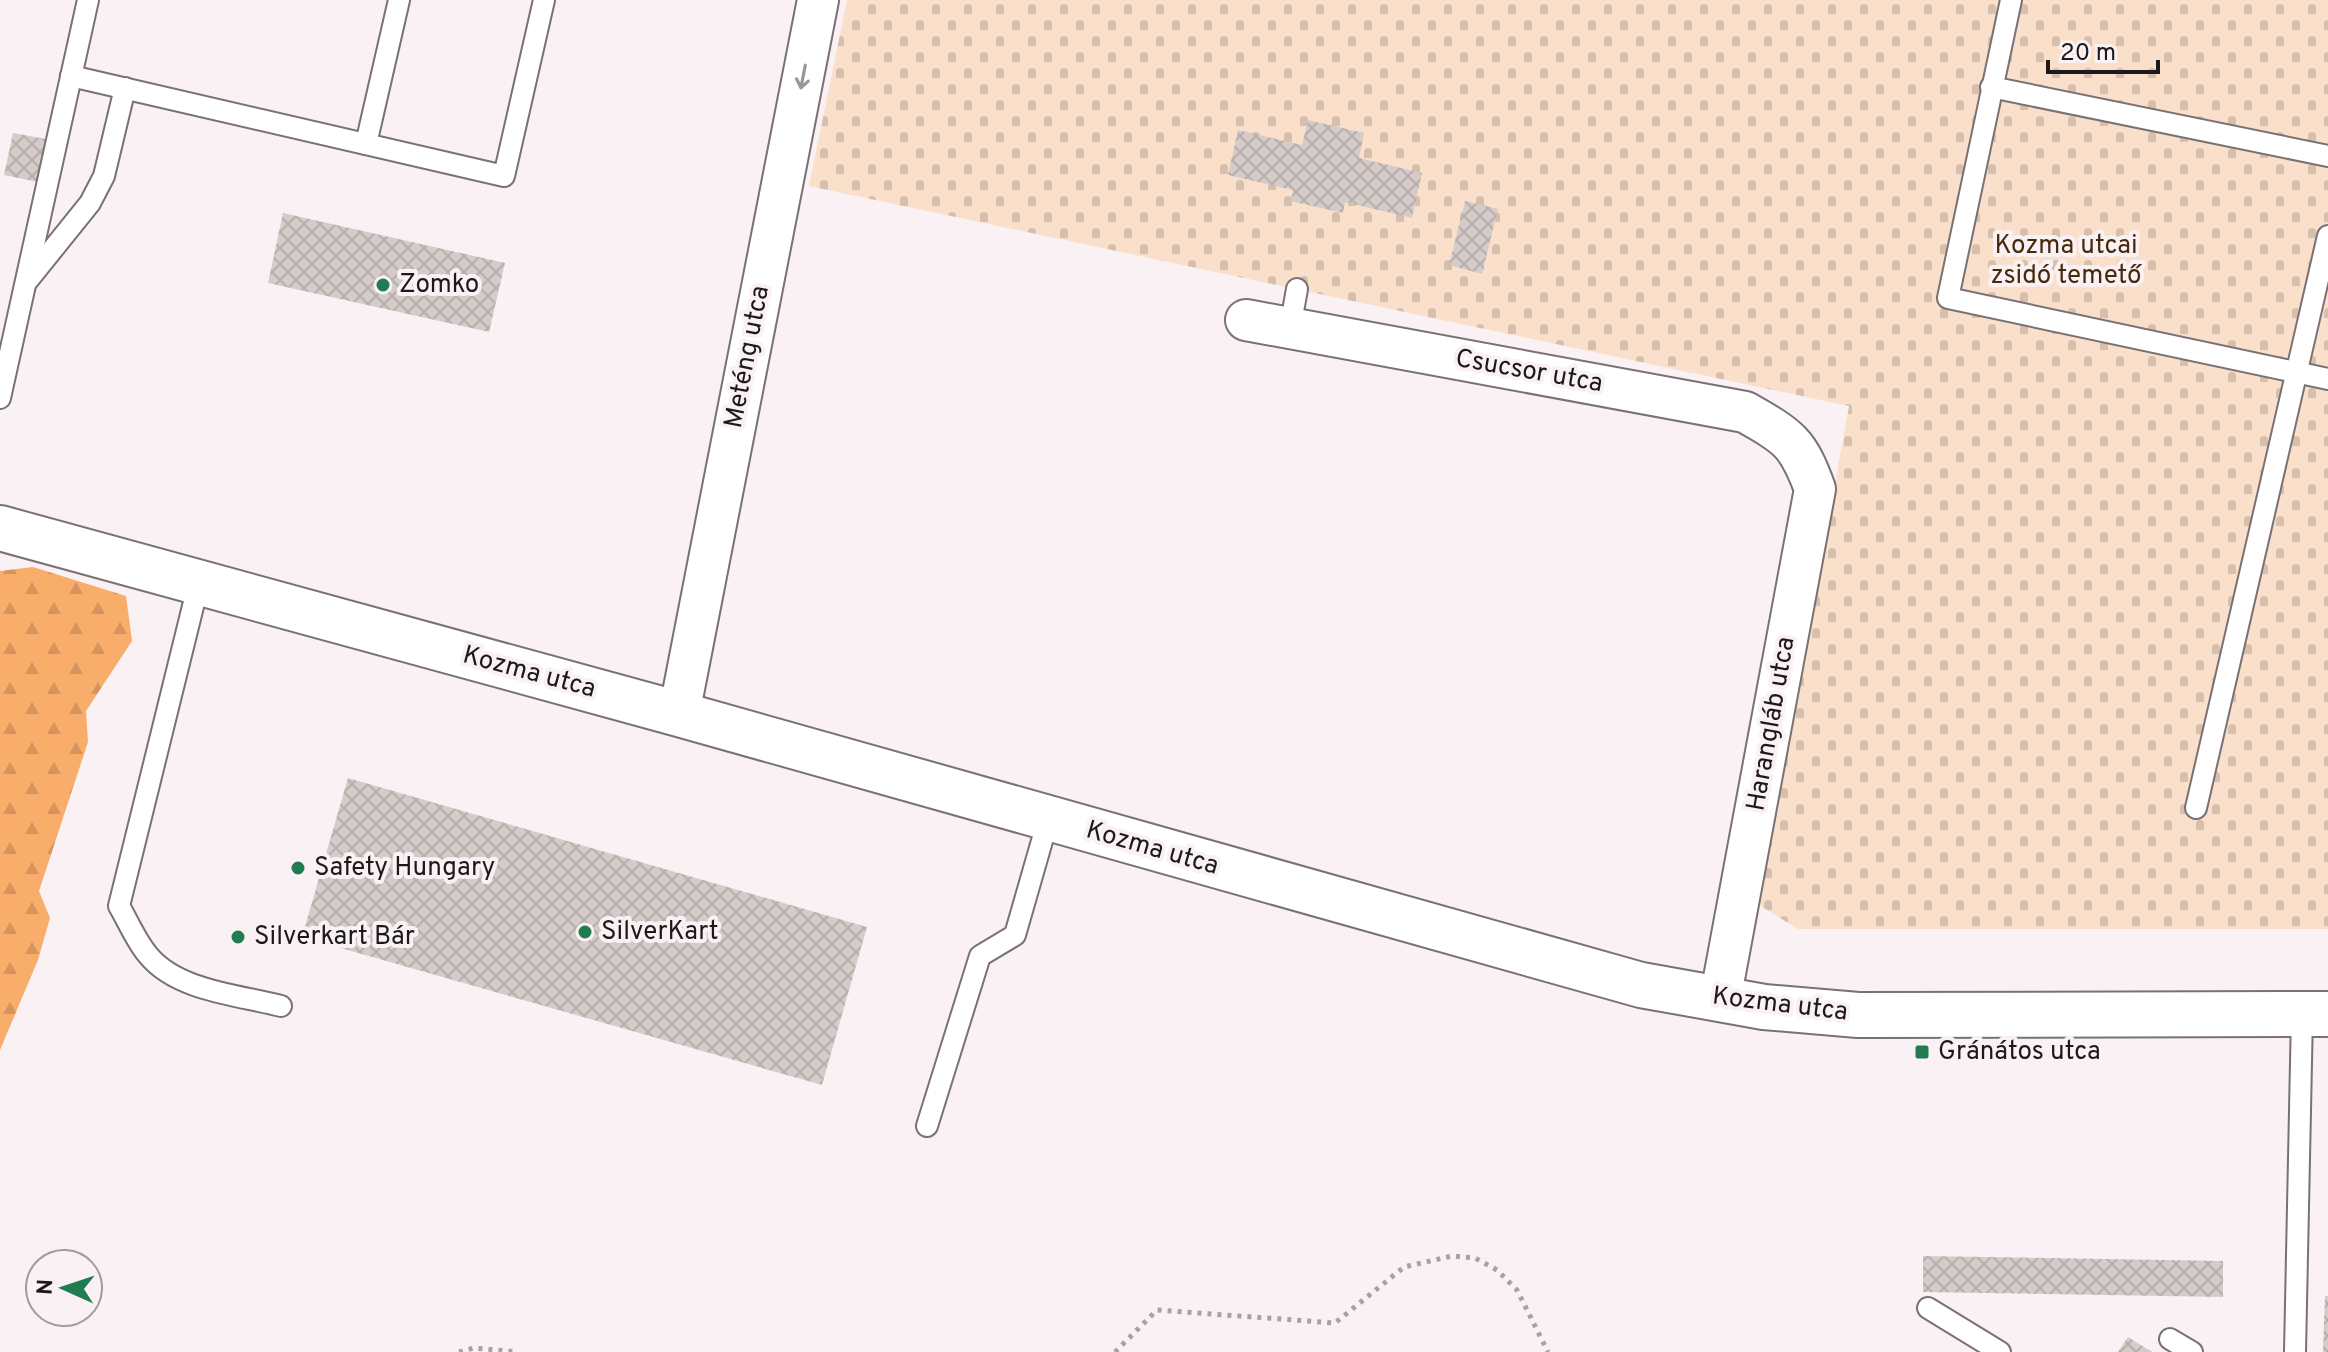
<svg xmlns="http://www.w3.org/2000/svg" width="2328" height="1352" font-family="Overpass,sans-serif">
	<defs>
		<pattern id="forest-firs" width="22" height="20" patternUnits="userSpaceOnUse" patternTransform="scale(2)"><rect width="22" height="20" fill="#f8ad6b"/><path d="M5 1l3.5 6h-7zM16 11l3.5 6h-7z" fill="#d4945c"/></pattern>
		<pattern id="cemetery-stones" width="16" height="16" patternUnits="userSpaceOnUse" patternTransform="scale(2)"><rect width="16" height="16" fill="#fae0ca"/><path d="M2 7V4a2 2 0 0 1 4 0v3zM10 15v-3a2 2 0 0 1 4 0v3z" fill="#d6c0ad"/></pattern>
		<pattern id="building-cross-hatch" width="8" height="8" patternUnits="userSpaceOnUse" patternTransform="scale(2)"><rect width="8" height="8" fill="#d5ccca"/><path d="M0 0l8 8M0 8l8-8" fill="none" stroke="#b6afad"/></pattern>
	</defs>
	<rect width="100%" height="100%" fill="#faf1f4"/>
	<!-- forest -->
	<path fill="url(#forest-firs)" d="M33 567 126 596 132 641 86 711 88 742 39 891 50 918 38 960 0 1050V571Z"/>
	<!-- cemetery -->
	<path fill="url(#cemetery-stones)" d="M847 0H2328V929H1798L1759 905 1849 406 809 186Z"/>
	<!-- building -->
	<g fill="url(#building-cross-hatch)">
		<path d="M1308 120 1364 133 1359 158 1422 173 1412 218 1345 202 1343 213 1291 201 1293 190 1228 175 1238 130 1302 145Z"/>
		<path d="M13 133 46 139 38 182 4 175Z"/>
		<path d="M1465 201 1498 209 1482 274 1449 265Z"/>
		<path d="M283 213 505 263 489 332 268 283Z"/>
		<path d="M348 778 867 927 822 1085 302 937Z"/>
		<path d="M1923 1256 2223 1261V1297L1923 1292Z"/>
		<path d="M2325 1296H2328V1352H2323Z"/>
		<path d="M2128 1337 2152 1352H2118Z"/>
	</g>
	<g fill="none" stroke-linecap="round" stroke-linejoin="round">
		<!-- service casing -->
		<g stroke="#797173" stroke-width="24">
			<g id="service">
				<path d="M2011 0 1948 298 2328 379"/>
				<path d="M71 76 504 176 544 0"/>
				<path d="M1991 87 2328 156"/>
				<path d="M366 144 399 0"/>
				<path d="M28 280 90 203 104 176 125 88"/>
				<path d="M1290 328 1297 289"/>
				<path d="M0 398 88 0"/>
				<path d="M199 582 119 906C128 921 136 941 148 955 177 991 239 995 281 1006"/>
				<path d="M2196 808 2328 236"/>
				<path d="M927 1126 980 956 1015 935 1048 820"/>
				<path d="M1928 1308 2000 1352"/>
				<path d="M2170 1339 2192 1352"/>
				<path d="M2295 1352 2302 1014"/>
			</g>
		</g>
		<!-- minor casing -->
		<g stroke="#797173" stroke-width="44">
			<g id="minor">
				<path d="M1246 320 1745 412C1789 437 1798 442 1815 489L1720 1000"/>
				<path d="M679 714 818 0"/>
			</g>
		</g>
		<!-- tertiary casing -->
		<g stroke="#797173" stroke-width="48">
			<path id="tertiary" d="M0 528 679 714 1641 985 1764 1007 1858 1015 2328 1014"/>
		</g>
		<!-- path -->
		<g stroke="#a8a1a4" stroke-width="5" stroke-dasharray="4 6" stroke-linecap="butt">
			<path d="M459 1352 474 1348 518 1352"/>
			<path d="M1115 1352 1157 1310 1335 1323 1404 1267 1452 1256 1475 1258 1497 1270 1517 1290 1548 1352"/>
		</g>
		<!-- service -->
		<use href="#service" stroke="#fff" stroke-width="20"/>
		<!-- minor -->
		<use href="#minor" stroke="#fff" stroke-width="40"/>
		<!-- tertiary -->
		<use href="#tertiary" stroke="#fff" stroke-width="44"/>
	</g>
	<!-- one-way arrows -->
	<defs><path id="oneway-shaft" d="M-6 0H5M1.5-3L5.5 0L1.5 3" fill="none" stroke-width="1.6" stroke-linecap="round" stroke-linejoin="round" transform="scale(2)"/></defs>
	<use stroke="#999898" href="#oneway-shaft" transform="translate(803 77) rotate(101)"/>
	<!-- markers -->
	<g fill="#217c51" stroke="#faf1f4" stroke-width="3">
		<circle cx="383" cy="285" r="8"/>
		<circle cx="298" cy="868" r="8"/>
		<circle cx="585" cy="932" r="8"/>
		<circle cx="238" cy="937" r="8"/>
		<rect x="1914" y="1044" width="16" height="16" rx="4"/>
	</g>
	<g text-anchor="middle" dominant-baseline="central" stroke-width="8" stroke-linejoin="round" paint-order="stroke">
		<!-- park labels -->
		<g font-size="26" fill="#472a0d" stroke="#faf1f4">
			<text x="2066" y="246">Kozma utcai<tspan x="2066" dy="30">zsidó temető</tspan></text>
		</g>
		<!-- poi labels -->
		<g font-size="26" fill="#1c191a" stroke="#faf1f4" text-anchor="start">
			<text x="399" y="285">Zomko</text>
			<text x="314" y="868">Safety Hungary</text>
			<text x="601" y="932">SilverKart</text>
			<text x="254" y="937">Silverkart Bár</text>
			<text x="1938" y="1052">Gránátos utca</text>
		</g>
		<!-- street labels -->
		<g font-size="26" fill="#1c191a" stroke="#faf1f4">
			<text transform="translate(748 357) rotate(-79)">Meténg utca</text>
			<text transform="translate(1529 372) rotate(10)">Csucsor utca</text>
			<text transform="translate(529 673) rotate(15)">Kozma utca</text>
			<text transform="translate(1772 724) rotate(-80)">Harangláb utca</text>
			<text transform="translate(1152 849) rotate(16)">Kozma utca</text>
			<text transform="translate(1780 1005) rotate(7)">Kozma utca</text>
		</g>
	</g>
	<!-- north arrow -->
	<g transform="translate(64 1288) rotate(273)"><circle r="38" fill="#faf1f4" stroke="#a19b9d" stroke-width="2"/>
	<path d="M0-6L14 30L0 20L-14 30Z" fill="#217c51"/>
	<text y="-12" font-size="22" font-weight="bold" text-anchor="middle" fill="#1c191a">N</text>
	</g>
	<!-- scale -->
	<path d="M2048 60v12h110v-12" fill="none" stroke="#1c191a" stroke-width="4"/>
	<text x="2060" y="60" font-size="24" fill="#1c191a" stroke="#faf1f4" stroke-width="6" paint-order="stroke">20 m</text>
</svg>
